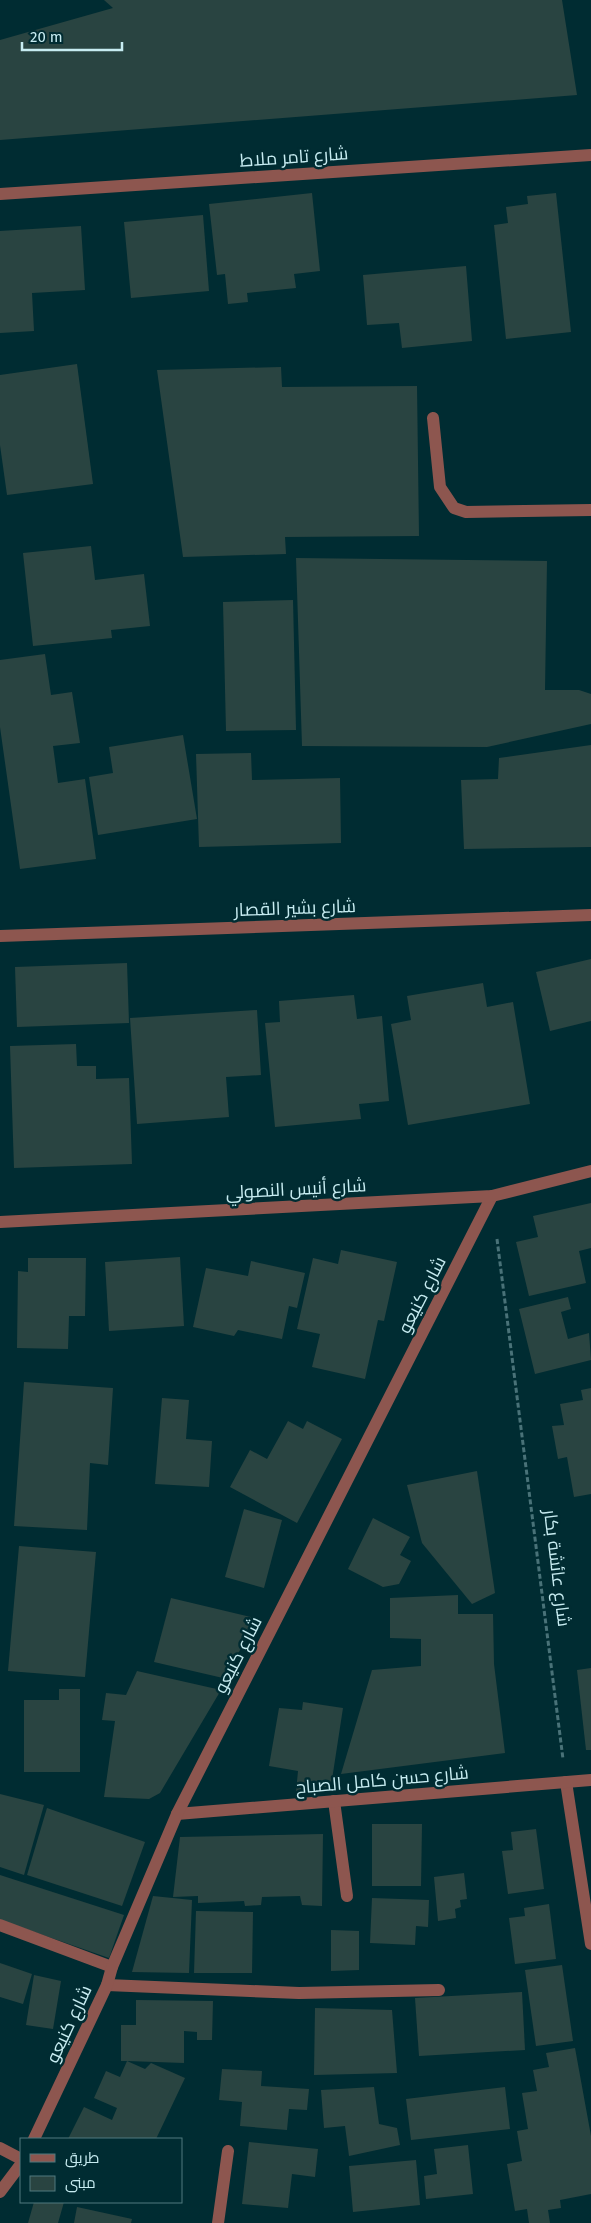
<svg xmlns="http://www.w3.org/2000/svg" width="591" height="2223" font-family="'Fira Sans',Cairo,sans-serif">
	<rect width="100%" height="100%" fill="#002c32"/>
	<!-- building -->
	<g fill="#294441">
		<path d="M104 0H562L577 95 0 140V40L113 8Z"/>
		<path d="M312 193 320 271 294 274 296 288 247 293 248 302 228 304 225 274 217 275 209 204Z"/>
		<path d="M556 193 571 332 506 339 494 225 508 223 506 207 528 204 527 196Z"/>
		<path d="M203 215 209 291 131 298 124 222Z"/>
		<path d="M81 226 85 290 32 293 34 331 0 333V231Z"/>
		<path d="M466 266 472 341 402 348 399 323 367 325 363 275Z"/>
		<path d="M77 364 93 484 7 495 0 445V375Z"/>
		<path d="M281 367 282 387 417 386 419 536 285 537 286 554 183 557 157 370Z"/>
		<path d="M91 546 95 580 144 574 150 626 111 630 112 638 33 646 23 553Z"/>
		<path d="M296 558 547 561 545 690H579L591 694V724L487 747 302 746Z"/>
		<path d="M293 600 296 730 226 731 223 602Z"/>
		<path d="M45 654 51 695 72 692 80 743 53 746 58 783 85 779 96 859 20 869 0 727V660Z"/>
		<path d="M183 735 197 819 98 835 89 777 113 773 109 747Z"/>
		<path d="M591 745V847L464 849 461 780 498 779 499 758Z"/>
		<path d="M251 753 252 780 340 778 341 843 199 847 196 754Z"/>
		<path d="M591 959V1021L550 1031 536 972Z"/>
		<path d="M127 963 129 1023 17 1027 15 967Z"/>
		<path d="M483 983 487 1007 513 1002 530 1104 408 1125 391 1024 411 1020 407 996Z"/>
		<path d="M354 995 357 1019 382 1016 389 1101 359 1104 361 1119 275 1127 265 1023 280 1022 279 1001Z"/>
		<path d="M257 1010 261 1075 226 1077 229 1117 137 1124 130 1018Z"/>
		<path d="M76 1044 77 1066H96V1079L129 1078 132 1164 14 1168 10 1046Z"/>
		<path d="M591 1203V1248L579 1251 586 1283 529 1296 516 1242 538 1237 533 1216Z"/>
		<path d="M341 1250 397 1262 384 1321 378 1320 365 1379 312 1367 320 1334 297 1329 313 1258 338 1264Z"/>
		<path d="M180 1257 184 1326 109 1331 105 1262Z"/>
		<path d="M28 1258H86L85 1316H69L68 1349 17 1348 18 1271 28 1272Z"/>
		<path d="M251 1261 305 1273 297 1308 289 1306 282 1339 238 1330 234 1336 193 1327 206 1268 248 1276Z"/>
		<path d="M568 1297 571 1309 561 1312 568 1339 589 1333 591 1360 535 1374 519 1309Z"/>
		<path d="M24 1382 113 1388 108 1465 90 1463 87 1530 14 1526Z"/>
		<path d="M591 1388V1494L574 1497 567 1457 558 1459 552 1426 564 1425 560 1404 583 1400 581 1390Z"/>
		<path d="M162 1398 189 1400 186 1439 212 1441 209 1487 155 1484Z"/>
		<path d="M288 1421 303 1429 307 1421 342 1439 297 1523 230 1487 250 1450 267 1459Z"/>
		<path d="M477 1471 495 1593 472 1604 422 1543 407 1485Z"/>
		<path d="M244 1509 282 1520 264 1588 225 1577Z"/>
		<path d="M373 1518 410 1537 400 1555 411 1561 399 1584 383 1587 348 1569Z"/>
		<path d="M19 1546 96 1552 85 1677 8 1671Z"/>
		<path d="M458 1595V1614H493L494 1664 505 1753 341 1774 372 1670 421 1666V1639L390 1638V1598Z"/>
		<path d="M171 1598 259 1619 223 1678 154 1662Z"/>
		<path d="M591 1668V1750H586L577 1670Z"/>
		<path d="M137 1671 221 1690 160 1793 149 1799 104 1797 115 1721 102 1720 106 1693 126 1695Z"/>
		<path d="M59 1689H80V1772H24V1700H59Z"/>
		<path d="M303 1702 343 1708 331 1786 296 1792 298 1771 269 1766 279 1708 302 1710Z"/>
		<path d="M0 1794 44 1805 24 1875 0 1867Z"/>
		<path d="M47 1808 145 1842 122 1906 27 1875Z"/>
		<path d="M372 1824H422L421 1886H372Z"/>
		<path d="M536 1829 544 1889 508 1894 502 1851 513 1850 511 1832Z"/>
		<path d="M323 1834 322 1906 302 1905 300 1896 262 1897 261 1905 245 1906 244 1901 198 1903V1896L173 1897 180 1837Z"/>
		<path d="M464 1873 467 1899 460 1900 461 1907 455 1909 456 1918 438 1921 434 1877Z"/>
		<path d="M0 1875 124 1915 109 1958 0 1920Z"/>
		<path d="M153 1896 192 1900 189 1973 132 1972Z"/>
		<path d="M372 1898 429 1900 428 1927 416 1926 415 1945 370 1943Z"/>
		<path d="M549 1904 556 1959 515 1964 509 1918 525 1916 524 1908Z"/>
		<path d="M196 1911 253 1912 252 1973H194Z"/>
		<path d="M331 1930 359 1931V1970L331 1971Z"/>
		<path d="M0 1963 32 1974 23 2004 0 1997Z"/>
		<path d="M562 1965 573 2041 536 2046 525 1970Z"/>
		<path d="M34 1975 61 1981 53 2029 26 2025Z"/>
		<path d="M522 1992 525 2050 419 2056 415 1998Z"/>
		<path d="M136 2000 213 2001 212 2040H197V2032L184 2031V2063L127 2061 145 2069 151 2063 185 2078 156 2139H68L84 2107 112 2120 117 2108 94 2098 106 2071 120 2077 127 2061H121V2025H136Z"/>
		<path d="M315 2008 392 2010 397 2073 314 2075Z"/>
		<path d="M575 2048 591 2136V2194L560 2200 561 2208 548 2210 550 2223H529L527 2209 515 2211 507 2164 522 2161 517 2131 528 2129 522 2093 537 2091 533 2070 549 2067 546 2053Z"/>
		<path d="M222 2069 262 2071 261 2086 309 2089 307 2110 289 2109 287 2130 240 2126 242 2102 219 2100Z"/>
		<path d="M374 2087 379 2124 397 2128 400 2145 349 2156 345 2126 324 2128 321 2090Z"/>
		<path d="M505 2087 510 2129 411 2140 406 2099Z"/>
		<path d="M249 2142 318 2149 315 2177 292 2174 288 2208 242 2204Z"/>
		<path d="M468 2145 473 2194 426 2199 424 2176 437 2174 434 2149Z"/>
		<path d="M416 2160 420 2205 353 2212 349 2166Z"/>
		<path d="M34 2202H64L58 2223H28Z"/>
		<path d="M77 2207 132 2219 131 2223H74Z"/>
	</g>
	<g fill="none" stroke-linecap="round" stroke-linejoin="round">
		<!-- path -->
		<path stroke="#497278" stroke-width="3" stroke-dasharray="5 2.5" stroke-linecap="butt" d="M497 1239 563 1759"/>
		<!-- service -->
		<path stroke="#8d564f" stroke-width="12" d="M433 418 440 487 454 508 466 512 591 510"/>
		<!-- pedestrian -->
		<path stroke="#8d564f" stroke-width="12" d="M107 1985 299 1993 439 1990"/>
		<!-- minor -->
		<g stroke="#8d564f" stroke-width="12">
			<path d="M0 194 591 155"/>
			<path d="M566 1782 591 1944"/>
			<path d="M334 1801 347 1896"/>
			<path d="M177 1814 591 1780"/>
			<path d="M0 1925 112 1967"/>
			<path d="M34 2139 107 1985 112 1967 177 1814 492 1196"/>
			<path d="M0 2148 21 2159"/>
			<path d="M0 2192 21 2164"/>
			<path d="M218 2223 228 2151"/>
		</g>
		<!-- tertiary -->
		<g stroke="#8d564f" stroke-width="12">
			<path d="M0 936 591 915"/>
			<path d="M0 1222 492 1196 591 1171"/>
		</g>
	</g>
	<g text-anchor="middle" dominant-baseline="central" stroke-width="5" stroke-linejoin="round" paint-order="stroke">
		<!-- street labels -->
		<g font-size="18" fill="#c7ecf1" stroke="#002c32">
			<text transform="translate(294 157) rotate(-4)">شارع تامر ملاط</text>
			<text transform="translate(295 908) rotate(-2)">شارع بشير القصار</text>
			<text transform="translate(296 1189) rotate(-3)">شارع أنيس النصولي</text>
			<text transform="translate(422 1295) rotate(-63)">شارع كنيعو</text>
			<text transform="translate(557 1568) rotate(83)">شارع عائشة بكار</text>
			<text transform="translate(238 1655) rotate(-63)">شارع كنيعو</text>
			<text transform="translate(382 1780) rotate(-5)">شارع حسن كامل الصباح</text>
			<text transform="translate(69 2024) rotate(-65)">شارع كنيعو</text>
		</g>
	</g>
	<!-- legend -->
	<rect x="20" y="2138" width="162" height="65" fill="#002c32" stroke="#50797e"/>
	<rect x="30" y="2154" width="25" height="8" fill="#8d564f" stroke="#50797e"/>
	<text x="65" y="2163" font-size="15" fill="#c7ecf1">طريق</text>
	<rect x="30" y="2176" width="25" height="15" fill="#294441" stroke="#50797e"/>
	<text x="65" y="2188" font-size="15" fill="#c7ecf1">مبنى</text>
	<!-- scale -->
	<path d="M22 42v8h100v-8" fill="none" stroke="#c7ecf1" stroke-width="2.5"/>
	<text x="30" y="42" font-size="15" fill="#c7ecf1" stroke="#002c32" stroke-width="4" paint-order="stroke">20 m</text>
</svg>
